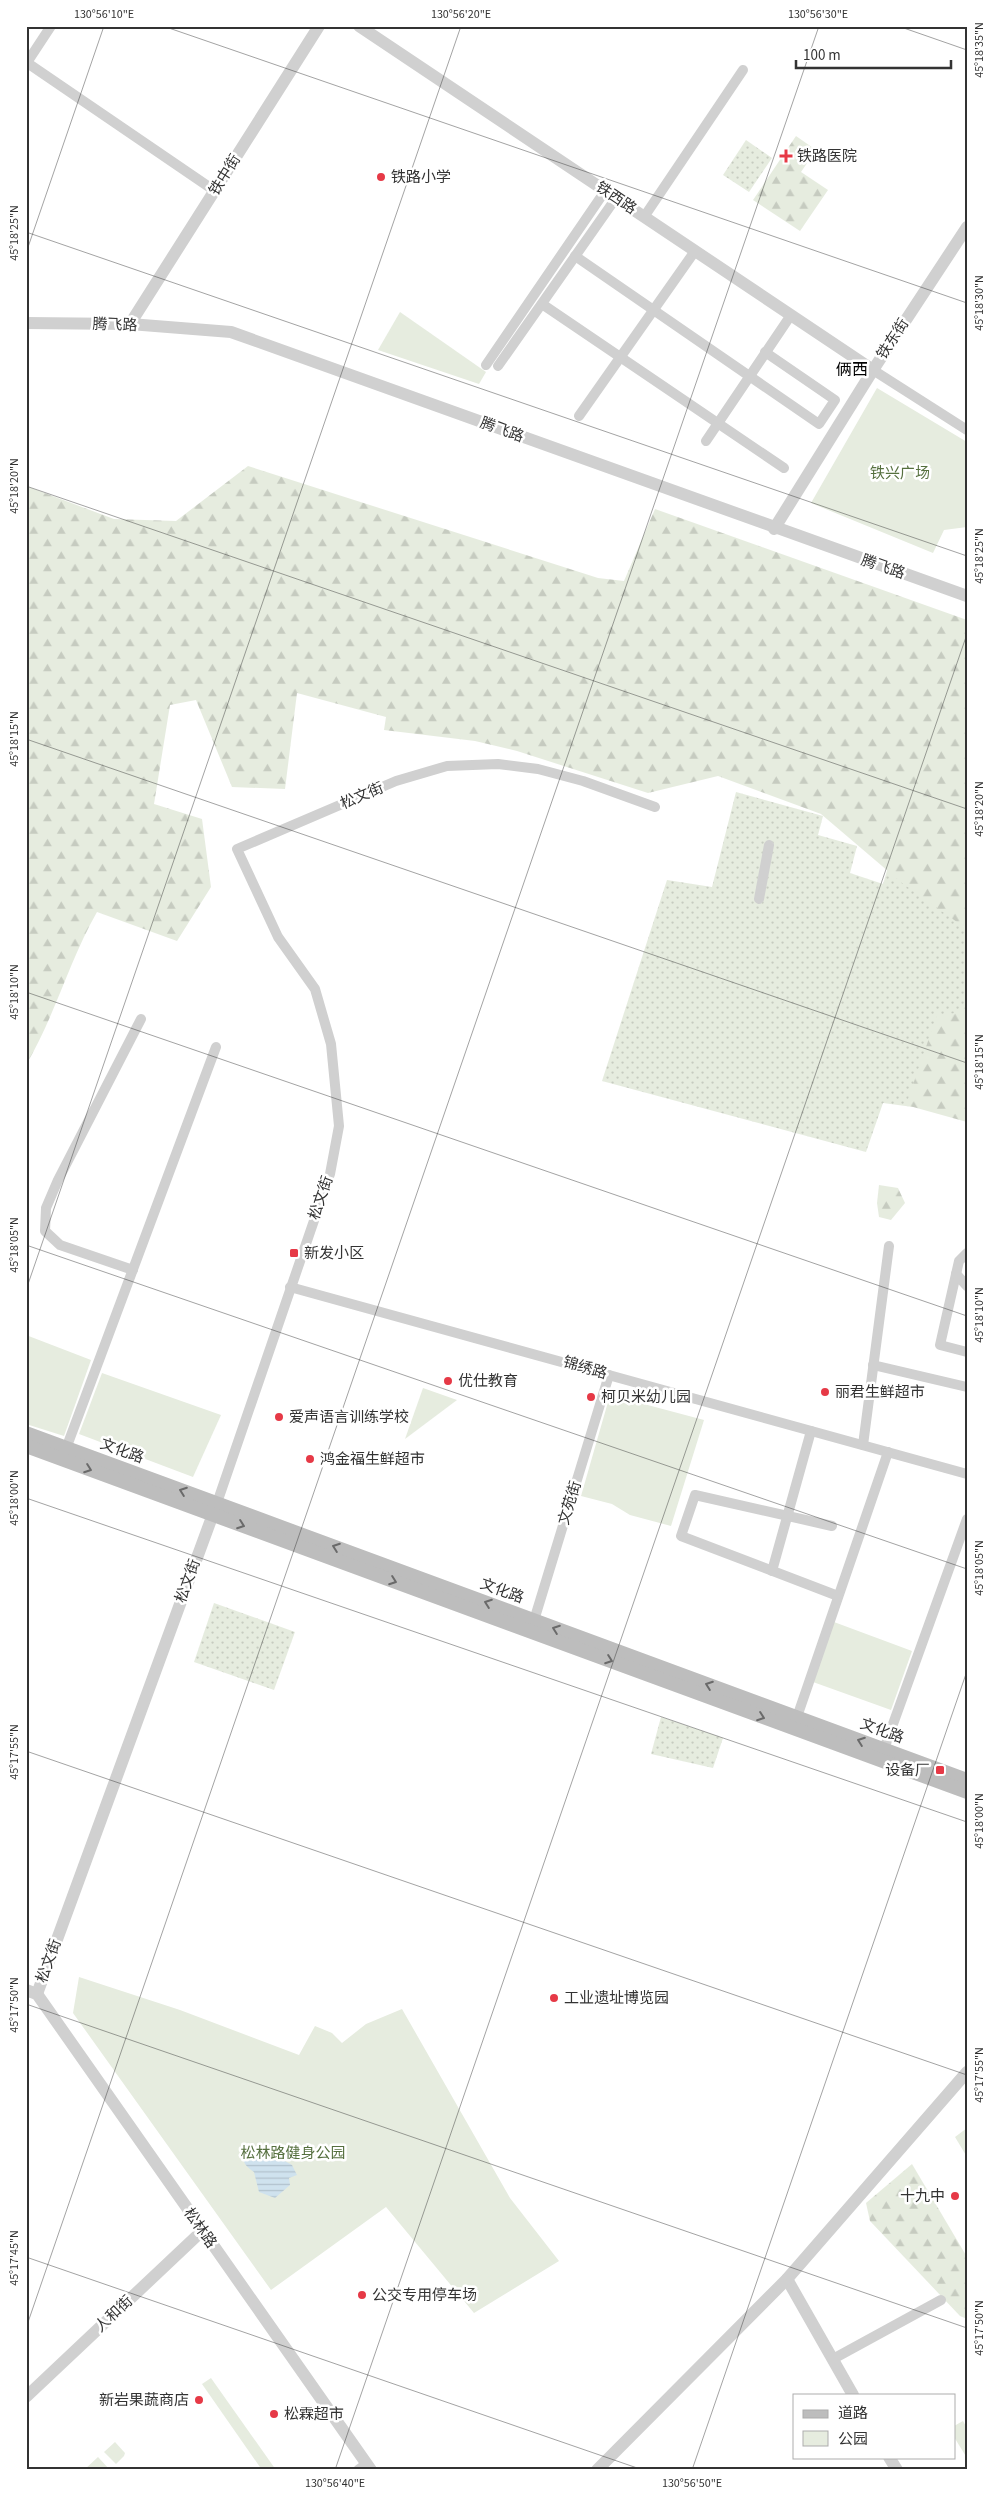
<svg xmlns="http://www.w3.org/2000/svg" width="993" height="2496" font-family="'Source Sans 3','Noto Sans SC',sans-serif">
	<defs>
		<pattern id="grass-dots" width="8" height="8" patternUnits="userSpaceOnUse" patternTransform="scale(1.25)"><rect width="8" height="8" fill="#e6ecdf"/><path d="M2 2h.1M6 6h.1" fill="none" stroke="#c6cbc0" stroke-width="1.8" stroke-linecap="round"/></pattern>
		<pattern id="forest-firs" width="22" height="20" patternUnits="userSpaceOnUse" patternTransform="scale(1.25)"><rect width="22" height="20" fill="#e6ecdf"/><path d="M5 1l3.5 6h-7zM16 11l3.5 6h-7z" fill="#c6cbc0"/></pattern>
		<pattern id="water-rules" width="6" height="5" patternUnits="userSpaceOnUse" patternTransform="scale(1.25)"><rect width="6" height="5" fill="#cfe2ee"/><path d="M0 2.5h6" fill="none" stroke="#b2c2cd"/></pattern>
	</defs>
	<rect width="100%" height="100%" fill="#fff"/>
	<!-- grass -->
	<g fill="url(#grass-dots)">
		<path d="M746 140 772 158 749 192 723 175Z"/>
		<path d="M736 792 823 816 818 835 857 846 850 873 883 884 889 864 940 879 967 933V1003L959 1012 913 1107 883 1103 866 1152 602 1081 667 880 712 887Z"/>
		<path d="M214 1603 295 1632 274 1690 194 1662Z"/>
		<path d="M661 1717 723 1738 713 1768 651 1754Z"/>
	</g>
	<!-- forest -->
	<g fill="url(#forest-firs)">
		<path d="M796 136 816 150 801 172 828 190 800 231 753 200Z"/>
		<path d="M248 466 598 578 624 581 655 509 967 620V946L964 927 902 883 821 814 718 776 648 793 517 751 475 741 384 730 386 717 297 693 285 789 232 787 196 700 170 705 154 804 202 819 211 887 177 941 97 912C69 961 55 1016 26 1065V486L114 519 176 521Z"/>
		<path d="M967 1002V1122L906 1105 937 1015 957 1013Z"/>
		<path d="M879 1185 898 1188 905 1203 891 1220 879 1217 877 1203Z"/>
		<path d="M912 2164 967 2257V2319L960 2316 870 2221 866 2203Z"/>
	</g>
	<!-- park -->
	<g fill="#e6ecdf">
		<path d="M400 312 486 372 479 384 378 350Z"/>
		<path d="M877 388 967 442V527L944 530 933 553 811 503Z"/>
		<path d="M26 1335 91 1360 64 1436 26 1424Z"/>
		<path d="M102 1373 221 1415 193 1477 79 1434Z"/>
		<path d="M423 1388 457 1400 405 1439Z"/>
		<path d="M610 1395 704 1420 671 1526 630 1515 612 1504 581 1496Z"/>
		<path d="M834 1622 912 1651 891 1710 813 1682Z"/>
		<path d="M79 1977 180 2010 299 2055 315 2026 332 2033 342 2043 366 2024 402 2009 510 2198 559 2261 474 2313 386 2207 271 2290 73 2013Z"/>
		<path d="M967 2128V2157L955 2137Z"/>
		<path d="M211 2378 276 2470H262L202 2384Z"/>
		<path d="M963 2421 967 2428V2458L954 2437V2426Z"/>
		<path d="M115 2442 125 2453 124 2456 116 2464 104 2452Z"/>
		<path d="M98 2457 110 2470H84Z"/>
	</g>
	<!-- water -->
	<path fill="url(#water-rules)" d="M272 2143 280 2146 281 2159 292 2165 297 2175 289 2178 290 2185 275 2198 259 2192 254 2172C247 2167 243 2164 243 2155 250 2149 254 2149 261 2151Z"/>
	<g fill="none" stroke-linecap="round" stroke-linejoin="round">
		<!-- minor -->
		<g stroke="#d0d0d0" stroke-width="10">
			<path d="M26 62 215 191"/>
			<path d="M26 64 51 26"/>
			<path d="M644 217 743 70"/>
			<path d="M575 256 819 424 835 400 765 352"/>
			<path d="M542 304 784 468"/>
			<path d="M486 365 605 191"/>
			<path d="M498 366 616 198"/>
			<path d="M873 370 967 430"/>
			<path d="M579 416 695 251"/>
			<path d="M706 441 791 315"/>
			<path d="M759 899 769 845"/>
			<path d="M967 1253 959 1261 940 1345 967 1352"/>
			<path d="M133 1270 60 1245 45 1231 46 1208 58 1180 141 1019"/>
			<path d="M956 1274 967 1286"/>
			<path d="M290 1287 967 1474"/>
			<path d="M873 1365 967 1387"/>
			<path d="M863 1445 889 1246"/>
			<path d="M64 1454 216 1047"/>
			<path d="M217 1503 330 1174 339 1126 331 1044 315 989 278 937 237 849 396 781 447 766 498 764 538 769 583 781 655 807"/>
			<path d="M832 1526 695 1495 681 1536 838 1596"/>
			<path d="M772 1571 811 1431"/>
			<path d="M532 1627 609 1375"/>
			<path d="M797 1717 888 1452"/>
			<path d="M884 1749 967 1519"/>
			<path d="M833 2359 941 2300"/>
			<path d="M358 2470 366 2464"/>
		</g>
		<!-- tertiary -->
		<g stroke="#d0d0d0" stroke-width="12">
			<path d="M359 26 873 370"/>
			<path d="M26 323 130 324 231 332 967 596"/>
			<path d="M130 324 319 26"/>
			<path d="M774 529 873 370 967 227"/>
			<path d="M26 1990 37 1994 371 2470"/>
			<path d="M37 1994 216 1506"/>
			<path d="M787 2279 853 2395"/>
			<path d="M26 2397 202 2231"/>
			<path d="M889 2457 897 2470"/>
			<path d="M597 2470 787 2279 967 2072"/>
		</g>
		<!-- secondary -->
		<g stroke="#bdbdbd" stroke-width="14">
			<path d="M26 1433 967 1780"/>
			<path d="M26 1446 967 1792"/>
		</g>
	</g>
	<!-- one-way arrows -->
	<defs><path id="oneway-chevron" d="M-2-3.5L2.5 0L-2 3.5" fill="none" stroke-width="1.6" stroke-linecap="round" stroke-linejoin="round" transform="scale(1.25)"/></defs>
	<g stroke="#6a6a6a">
		<use href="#oneway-chevron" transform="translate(88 1469) rotate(20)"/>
		<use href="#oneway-chevron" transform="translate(183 1491) rotate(-160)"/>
		<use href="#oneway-chevron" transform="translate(241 1525) rotate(20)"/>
		<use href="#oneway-chevron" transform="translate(336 1547) rotate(-160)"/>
		<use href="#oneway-chevron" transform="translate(393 1581) rotate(20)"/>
		<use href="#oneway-chevron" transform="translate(488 1603) rotate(-160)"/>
		<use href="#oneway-chevron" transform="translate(556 1629) rotate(-160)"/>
		<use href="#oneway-chevron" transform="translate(609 1660) rotate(20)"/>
		<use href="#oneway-chevron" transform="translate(709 1685) rotate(-160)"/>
		<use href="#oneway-chevron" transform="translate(761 1717) rotate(20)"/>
		<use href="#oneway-chevron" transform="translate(861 1741) rotate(-160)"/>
	</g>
	<!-- ticks -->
	<path fill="none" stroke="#333" stroke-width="1" stroke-opacity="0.45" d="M163 26 967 303M898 26 967 50M26 232 967 556M26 253 104 26M26 486 967 809M26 739 967 1063M26 992 967 1316M26 1245 967 1569M26 1290 461 26M26 1498 967 1822M26 1751 967 2075M26 2004 967 2328M26 2257 643 2470M26 2328 819 26M335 2470 967 634M692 2470 967 1671"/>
	<!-- markers -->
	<g fill="#e63946" stroke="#fff" stroke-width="2">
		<path d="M783.5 148.5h5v5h5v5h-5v5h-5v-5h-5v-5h5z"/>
		<circle cx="381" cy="177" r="5"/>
		<rect x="289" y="1248" width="10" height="10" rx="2.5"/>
		<circle cx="448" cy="1381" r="5"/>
		<circle cx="825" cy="1392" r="5"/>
		<circle cx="591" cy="1397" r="5"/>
		<circle cx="279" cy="1417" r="5"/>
		<circle cx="310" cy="1459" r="5"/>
		<rect x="935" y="1765" width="10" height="10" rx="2.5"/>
		<circle cx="554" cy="1998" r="5"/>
		<circle cx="955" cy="2196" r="5"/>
		<circle cx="362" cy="2295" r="5"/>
		<circle cx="199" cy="2400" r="5"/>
		<circle cx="274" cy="2414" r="5"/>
	</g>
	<g text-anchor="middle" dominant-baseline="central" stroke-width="5" stroke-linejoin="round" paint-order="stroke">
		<!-- poi labels -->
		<g font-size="15" fill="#333" stroke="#fff" text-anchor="start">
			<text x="797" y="156">铁路医院</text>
			<text x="391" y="177">铁路小学</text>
			<text x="304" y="1253">新发小区</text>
			<text x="458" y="1381">优仕教育</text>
			<text x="835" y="1392">丽君生鲜超市</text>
			<text x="601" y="1397">柯贝米幼儿园</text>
			<text x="289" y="1417">爱声语言训练学校</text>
			<text x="320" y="1459">鸿金福生鲜超市</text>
			<text x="930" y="1770" text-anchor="end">设备厂</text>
			<text x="564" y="1998">工业遗址博览园</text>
			<text x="945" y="2196" text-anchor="end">十九中</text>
			<text x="372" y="2295">公交专用停车场</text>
			<text x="189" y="2400" text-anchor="end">新岩果蔬商店</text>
			<text x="284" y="2414">松霖超市</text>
		</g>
		<!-- street labels -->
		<g font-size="15" fill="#333" stroke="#fff">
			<text transform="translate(225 175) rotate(-58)">铁中街</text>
			<text transform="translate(616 198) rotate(34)">铁西路</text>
			<text transform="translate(115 325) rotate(2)">腾飞路</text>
			<text transform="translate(893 339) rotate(-57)">铁东街</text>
			<text transform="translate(502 430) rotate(20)">腾飞路</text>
			<text transform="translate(883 567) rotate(19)">腾飞路</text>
			<text transform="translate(362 796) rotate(-23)">松文街</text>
			<text transform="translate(321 1198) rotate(-71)">松文街</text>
			<text transform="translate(585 1368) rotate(16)">锦绣路</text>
			<text transform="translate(122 1451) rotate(20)">文化路</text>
			<text transform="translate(570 1503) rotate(-73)">文苑街</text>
			<text transform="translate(188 1581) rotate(-70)">松文街</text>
			<text transform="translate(502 1591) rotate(20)">文化路</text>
			<text transform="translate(882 1731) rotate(20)">文化路</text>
			<text transform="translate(49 1961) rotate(-70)">松文街</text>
			<text transform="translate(200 2228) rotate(55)">松林路</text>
			<text transform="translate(114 2314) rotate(-43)">人和街</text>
		</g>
		<!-- park labels -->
		<g font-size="15" fill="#56703f" stroke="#fff">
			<text x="900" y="473">铁兴广场</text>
			<text x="293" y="2153">松林路健身公园</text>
		</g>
		<!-- neighbourhood labels -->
		<g font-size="16" fill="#000" stroke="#fff">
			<text x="852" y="370">俩西</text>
		</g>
	</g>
	<!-- border -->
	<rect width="993" height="2496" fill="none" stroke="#ffffff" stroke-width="55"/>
	<!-- legend -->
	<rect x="793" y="2394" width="162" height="65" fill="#ffffff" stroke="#adadad"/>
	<rect x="803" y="2410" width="25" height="8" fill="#bdbdbd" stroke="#adadad"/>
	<text x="838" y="2418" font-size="15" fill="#333333">道路</text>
	<rect x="803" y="2431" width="25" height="15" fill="#e6ecdf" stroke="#adadad"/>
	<text x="838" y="2444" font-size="15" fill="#333333">公园</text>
	<!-- scale -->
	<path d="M796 60v8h155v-8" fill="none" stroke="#333333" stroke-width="2.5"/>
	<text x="803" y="60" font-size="15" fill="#333333" stroke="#ffffff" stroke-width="4" paint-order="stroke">100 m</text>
	<rect x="28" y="28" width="938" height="2440" fill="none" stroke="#333" stroke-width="2"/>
	<g font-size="12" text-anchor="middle" fill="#333">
		<text x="104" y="18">130°56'10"E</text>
		<text x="461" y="18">130°56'20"E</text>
		<text x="818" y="18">130°56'30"E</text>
		<text transform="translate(979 50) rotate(-90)" y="4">45°18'35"N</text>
		<text transform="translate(14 233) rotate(-90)" y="4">45°18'25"N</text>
		<text transform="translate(979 303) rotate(-90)" y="4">45°18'30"N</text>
		<text transform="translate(14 486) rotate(-90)" y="4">45°18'20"N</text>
		<text transform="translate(979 556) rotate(-90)" y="4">45°18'25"N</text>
		<text transform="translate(14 739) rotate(-90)" y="4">45°18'15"N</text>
		<text transform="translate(979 809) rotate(-90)" y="4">45°18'20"N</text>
		<text transform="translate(14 992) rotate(-90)" y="4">45°18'10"N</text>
		<text transform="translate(979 1062) rotate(-90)" y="4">45°18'15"N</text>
		<text transform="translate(14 1245) rotate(-90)" y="4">45°18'05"N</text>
		<text transform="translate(979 1315) rotate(-90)" y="4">45°18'10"N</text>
		<text transform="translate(14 1498) rotate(-90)" y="4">45°18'00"N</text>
		<text transform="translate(979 1568) rotate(-90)" y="4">45°18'05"N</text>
		<text transform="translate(14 1752) rotate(-90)" y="4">45°17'55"N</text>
		<text transform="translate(979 1821) rotate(-90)" y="4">45°18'00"N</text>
		<text transform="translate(14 2005) rotate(-90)" y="4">45°17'50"N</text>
		<text transform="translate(979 2075) rotate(-90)" y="4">45°17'55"N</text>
		<text transform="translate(14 2258) rotate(-90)" y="4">45°17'45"N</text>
		<text transform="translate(979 2328) rotate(-90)" y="4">45°17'50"N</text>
		<text x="335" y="2487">130°56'40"E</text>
		<text x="692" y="2487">130°56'50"E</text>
	</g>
</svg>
